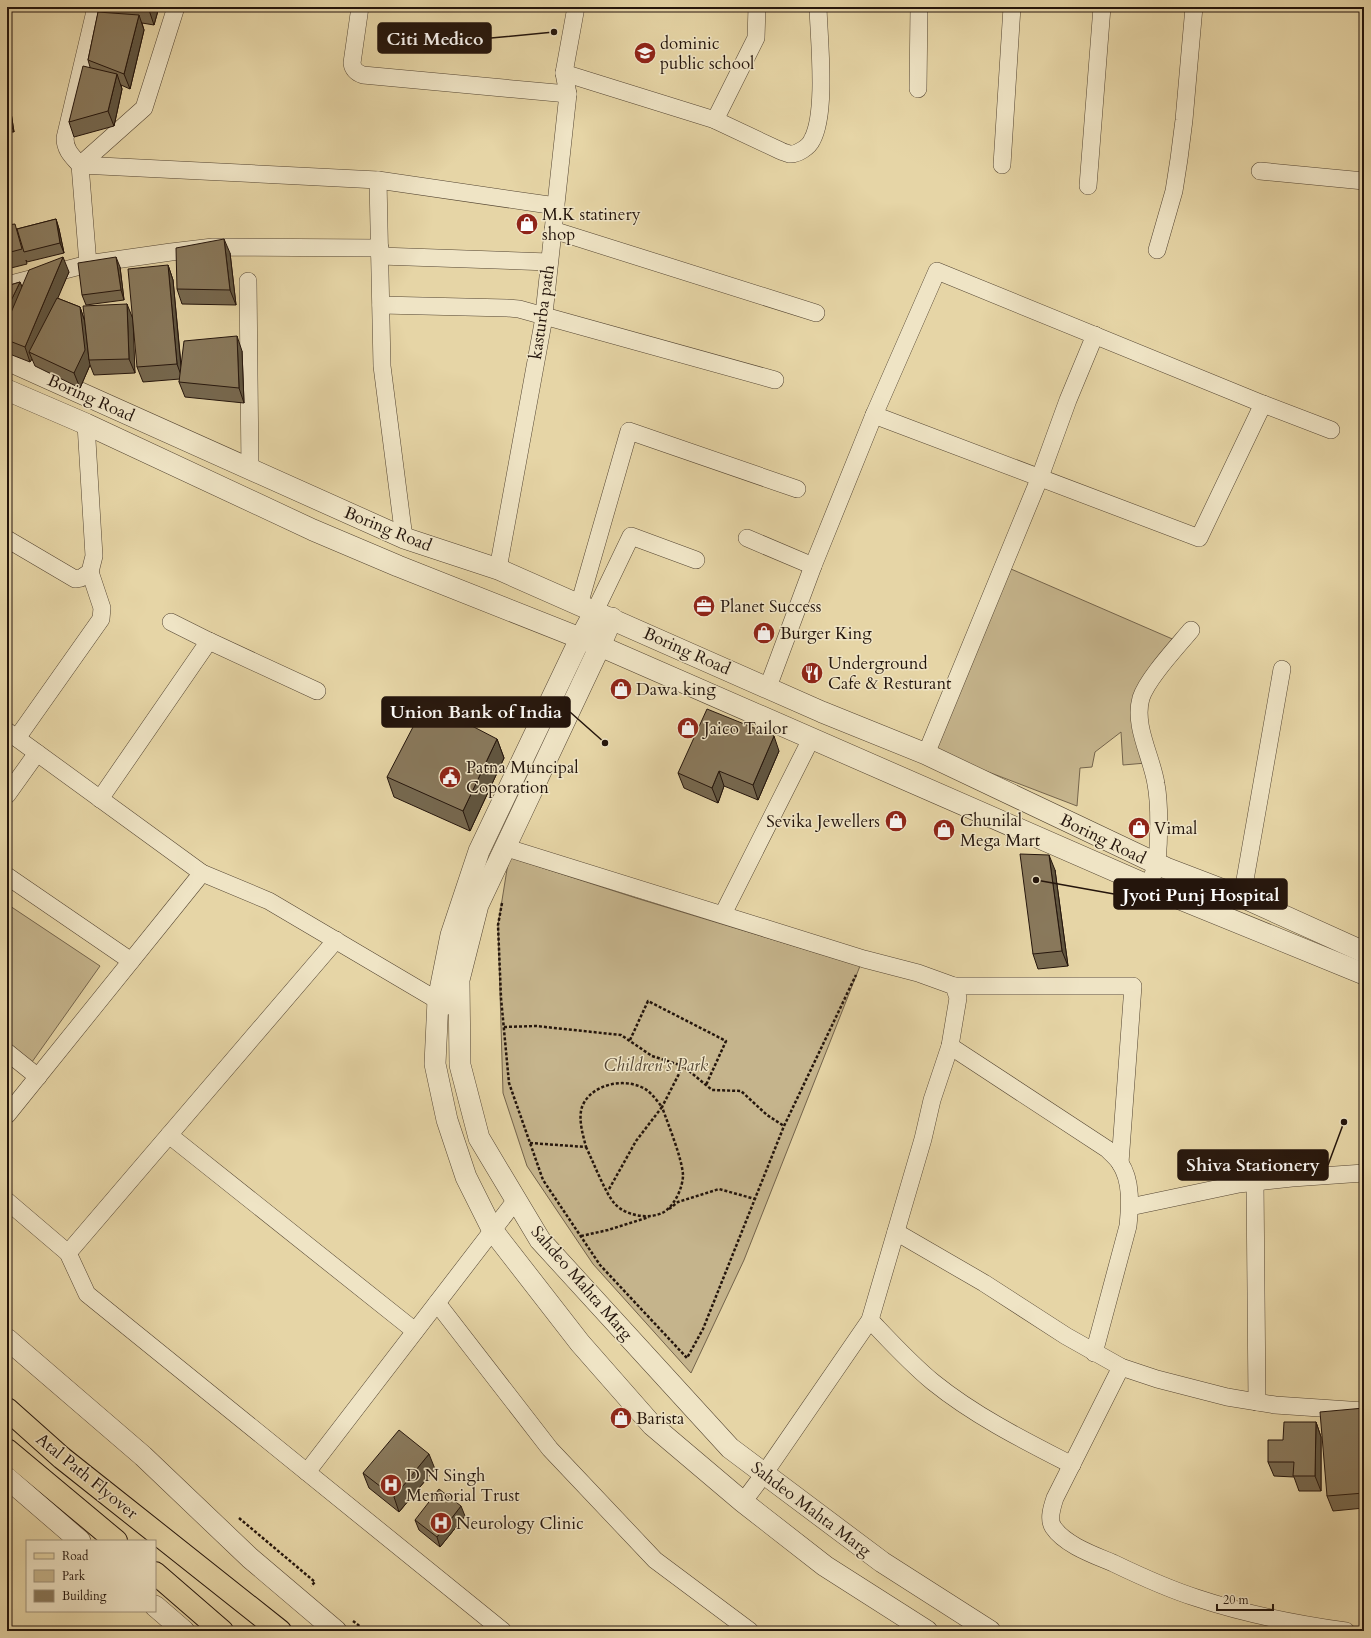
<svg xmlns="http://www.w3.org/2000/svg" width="1371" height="1638" font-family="Cardo,serif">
	<rect width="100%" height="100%" fill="#e6d5a6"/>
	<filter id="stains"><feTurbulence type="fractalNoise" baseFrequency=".005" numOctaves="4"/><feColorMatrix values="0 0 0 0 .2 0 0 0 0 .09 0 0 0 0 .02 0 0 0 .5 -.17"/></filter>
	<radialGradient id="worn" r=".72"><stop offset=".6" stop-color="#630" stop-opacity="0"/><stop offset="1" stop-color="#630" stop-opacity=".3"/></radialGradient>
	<!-- green -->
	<g fill="#c5b48c" stroke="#74644c">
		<path d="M1011 569 1177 641 1145 679 1146 763 1123 765 1121 732 1095 752 1092 767 1080 768 1077 806 931 750Z"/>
		<path d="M509 857 636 898 860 966 744 1260 691 1373 593 1264 527 1166 503 1093 498 925Z"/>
		<path d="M7 904 100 966 32 1062 7 1041Z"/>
	</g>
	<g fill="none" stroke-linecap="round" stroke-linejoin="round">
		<!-- minor casing -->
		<g stroke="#544532" stroke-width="18">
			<g id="minor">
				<path d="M96 7 65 138C65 150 72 156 80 165L378 180 556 206"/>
				<path d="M360 7 352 63C353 70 357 73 363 75L568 94"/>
				<path d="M564 73 715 120 781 151C783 152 787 153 789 154 797 155 809 147 812 140 827 113 819 40 818 7"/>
				<path d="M918 89 919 7"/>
				<path d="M715 120 756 38 757 7"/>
				<path d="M1002 165 1012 7"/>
				<path d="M1260 171 1364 181"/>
				<path d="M378 180 382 366 404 538"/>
				<path d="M1088 186 1102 7"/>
				<path d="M553 230 816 313"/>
				<path d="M1157 250 1174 191 1179 159 1184 120 1194 7"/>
				<path d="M380 256 549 262"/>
				<path d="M94 263 171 252 213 247 380 248"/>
				<path d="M248 281 250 469"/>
				<path d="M7 285 88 264 80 165 144 108 176 7"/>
				<path d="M381 305 507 308 519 309 775 380"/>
				<path d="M874 415 1199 538 1263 404"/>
				<path d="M747 538 813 566"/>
				<path d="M7 539 75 579 81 578 90 572 94 556 86 424"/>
				<path d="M498 569 543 323 568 94 564 73 576 7"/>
				<path d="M579 605 629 431 797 489"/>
				<path d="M595 611 631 536 696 560"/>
				<path d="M171 622 209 641 317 691"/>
				<path d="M768 687 813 566 874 415 937 271 1263 404 1331 430"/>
				<path d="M7 731 202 873 269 901 447 1006"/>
				<path d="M17 738 101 619 102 608 90 572"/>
				<path d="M926 754 1040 477 1068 400 1095 335"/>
				<path d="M7 795 37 753"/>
				<path d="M100 799 209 641"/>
				<path d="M504 847 864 959 918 973 954 986 958 998 950 1046 932 1100 923 1139 870 1320 764 1474 743 1502"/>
				<path d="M7 876 131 961"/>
				<path d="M1149 886C1151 879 1155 870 1157 863 1159 841 1160 805 1156 784 1152 757 1133 726 1141 698 1147 679 1177 647 1191 630"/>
				<path d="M1242 897 1282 669"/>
				<path d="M723 914 811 739"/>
				<path d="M954 986H1133L1120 1163"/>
				<path d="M950 1046 1107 1149C1111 1153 1117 1158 1120 1163 1132 1181 1130 1206 1128 1226L1094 1353"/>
				<path d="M7 1052 38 1077"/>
				<path d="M7 1115 202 873"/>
				<path d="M169 1135 415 1331"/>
				<path d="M1255 1181 1257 1402"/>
				<path d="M7 1201 68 1253 87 1294 503 1631"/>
				<path d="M1130 1207 1239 1184 1292 1178 1364 1173"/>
				<path d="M896 1232 984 1283 1066 1336 1121 1367 1157 1379 1227 1397 1275 1405 1364 1411"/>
				<path d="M68 1253 336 940"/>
				<path d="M437 1303 550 1449 655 1560 750 1631"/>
				<path d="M870 1320C890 1341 910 1363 933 1382 975 1416 1025 1441 1072 1465"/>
				<path d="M1121 1367 1055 1498C1052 1507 1048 1519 1053 1527 1065 1545 1094 1555 1113 1563 1140 1576 1168 1589 1197 1598 1245 1614 1296 1624 1346 1631"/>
				<path d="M307 1472 516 1200"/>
			</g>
		</g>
		<!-- tertiary casing -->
		<g stroke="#544532" stroke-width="22">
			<g id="tertiary">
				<path d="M7 360 404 538 498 569 822 712 926 754 1166 868 1242 897 1364 952"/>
				<path d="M7 390 86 424 313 530 398 566 600 646 1163 892 1364 974"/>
				<path d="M595 611 580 639 479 851 451 935 438 1000 435 1064 447 1120 466 1177 493 1231 580 1343 652 1425 743 1502 825 1566 927 1631"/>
				<path d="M612 618 600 646 478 905 459 980 460 1065 479 1138 540 1240 730 1448 882 1562 990 1631"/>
				<path d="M7 1339 143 1456 250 1558 336 1631"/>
				<path d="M7 1478 80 1541"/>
				<path d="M155 1606 184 1631"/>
			</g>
		</g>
		<!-- primary casing -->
		<g stroke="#24150c" stroke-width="24">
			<g id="primary">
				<path d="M7 1409 62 1458 280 1631"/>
				<path d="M7 1450 116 1541"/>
				<path d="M155 1573 222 1631"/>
			</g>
		</g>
		<!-- path -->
		<g stroke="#24150c" stroke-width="2.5" stroke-dasharray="3 2" stroke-linecap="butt">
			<path d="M502 903 498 925 501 998 509 1083 543 1180 600 1265 687 1358 703 1329 784 1126 856 975"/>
			<path d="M504 1027 536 1026 621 1035 652 1056 683 1066"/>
			<path d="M630 1040 648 1001 726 1041 706 1085"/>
			<path d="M530 1143 586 1147C583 1135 578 1119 582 1107 591 1083 628 1076 648 1091 653 1095 658 1102 662 1107L636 1141 608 1191"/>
			<path d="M586 1147C593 1161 605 1193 615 1204 626 1216 650 1220 664 1212 675 1205 683 1187 683 1175 682 1158 668 1124 662 1107L683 1066 712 1090 741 1091 767 1115 784 1126"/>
			<path d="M669 1209 678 1202 719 1189 755 1199"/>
			<path d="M581 1236 608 1230 649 1217"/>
			<path d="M239 1518 315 1582 311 1586"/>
			<path d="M353 1621 366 1631"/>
		</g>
		<!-- minor -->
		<use href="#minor" stroke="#efe4c5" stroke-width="17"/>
		<!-- tertiary -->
		<use href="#tertiary" stroke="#efe4c5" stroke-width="21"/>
		<!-- primary -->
		<use href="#primary" stroke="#e6d5a6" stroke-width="22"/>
	</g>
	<!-- wall -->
	<g fill="#76684f" stroke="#24150c">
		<path d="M96 7H159L154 25 142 23 144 30 130 89 121 85 122 89 114 126 74 137 69 122 90 67 88 60 98 13Z"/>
		<path d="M7 90 8 93 14 132H7Z"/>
		<path d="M56 219 59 229 64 253 27 262 26 260 27 264 7 269V225L17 229Z"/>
		<path d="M230 253 236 305 182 304 177 289Z"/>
		<path d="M168 265 173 280 181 364 242 351 244 403 185 397 179 382 180 379 143 382 137 367Z"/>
		<path d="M120 267 124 300 86 305 82 295Z"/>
		<path d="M69 272 57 298 80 307 84 319 127 304 135 373 94 375 90 365 80 388 35 366 32 359 30 362 7 353V286L20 282 22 287Z"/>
		<path d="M497 739 504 758 470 831 394 797 387 777Z"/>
		<path d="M779 751 758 800 724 786 718 803 684 788 678 773Z"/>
		<path d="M1055 870 1068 966 1038 969 1033 954Z"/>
		<path d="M1364 1408V1508L1333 1511 1327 1496Z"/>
		<path d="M1316 1422 1321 1437V1491H1299L1294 1477 1274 1476 1268 1462 1283 1440Z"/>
		<path d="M435 1469 399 1512 369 1488 363 1473Z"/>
		<path d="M465 1516 440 1547 419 1530 415 1520Z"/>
	</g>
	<!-- shaded-wall -->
	<g fill="#605540" stroke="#24150c">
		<path d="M149 7H159L154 25 149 10Z"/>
		<path d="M139 15 144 30 130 89 124 74Z"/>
		<path d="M117 74 122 89 114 126 108 111Z"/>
		<path d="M7 90 8 93 14 132 8 117 7 109Z"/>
		<path d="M56 219 59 229 64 253 60 243Z"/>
		<path d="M224 239 230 253 236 305 230 290Z"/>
		<path d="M63 257 69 272 34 354 29 352 32 359 30 362 25 347Z"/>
		<path d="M116 257 120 267 124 300 121 290Z"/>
		<path d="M168 265 173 280 182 378 177 364Z"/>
		<path d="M20 282 26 297 7 335V309Z"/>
		<path d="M127 304 133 319 135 373 129 359Z"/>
		<path d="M80 307 85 322 89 360 90 365 80 388 74 373Z"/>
		<path d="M237 336 242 351 244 403 239 388Z"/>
		<path d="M774 736 779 751 758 800 753 785Z"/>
		<path d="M497 739 504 758 470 831 463 811Z"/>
		<path d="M719 771 724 786 718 803 712 788Z"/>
		<path d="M1049 855 1055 870 1068 966 1062 951Z"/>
		<path d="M1316 1422 1321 1437V1491L1315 1476Z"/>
		<path d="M429 1454 435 1469 399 1512 394 1497Z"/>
		<path d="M461 1506 465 1516 440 1547 437 1537Z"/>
	</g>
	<!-- building -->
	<g fill="#89795c" stroke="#24150c">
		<path d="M129 7H149V10Z"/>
		<path d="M98 12 139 15 124 74 88 60Z"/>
		<path d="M83 66 117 74 108 111 69 122Z"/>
		<path d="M56 219 60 243 24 252 17 229Z"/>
		<path d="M15 224 22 249 7 253V225Z"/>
		<path d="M224 239 230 290 177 289 176 248Z"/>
		<path d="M63 257 25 347 7 340V322L29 270Z"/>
		<path d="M116 257 121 290 82 295 78 263Z"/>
		<path d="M168 265 177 364 137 367 128 269Z"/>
		<path d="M20 282 7 309V286Z"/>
		<path d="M57 298 80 307 85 350 74 373 29 352Z"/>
		<path d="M127 304 129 359 89 360 83 306Z"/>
		<path d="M237 336 239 388 179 382 184 341Z"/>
		<path d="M426 702 497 739 463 811 387 777Z"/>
		<path d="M707 709 774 736 753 785 719 771 712 788 678 773Z"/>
		<path d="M1020 854 1049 855 1062 951 1033 954Z"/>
		<path d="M1364 1408V1493L1327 1496 1320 1412Z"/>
		<path d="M1284 1422H1316L1315 1476H1293L1294 1462H1268V1440H1283Z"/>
		<path d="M399 1430 429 1454 394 1497 363 1473Z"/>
		<path d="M439 1489 461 1506 437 1537 415 1520Z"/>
	</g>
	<!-- icons -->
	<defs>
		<g id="school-disc" transform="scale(1.15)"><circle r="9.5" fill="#8f2418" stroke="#efe4c5"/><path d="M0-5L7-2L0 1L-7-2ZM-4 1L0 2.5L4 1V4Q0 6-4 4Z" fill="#fff"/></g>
		<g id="shop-disc" transform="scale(1.15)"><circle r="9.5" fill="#8f2418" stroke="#efe4c5"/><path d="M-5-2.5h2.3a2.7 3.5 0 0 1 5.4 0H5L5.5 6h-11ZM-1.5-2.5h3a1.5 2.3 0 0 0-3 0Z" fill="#fff"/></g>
		<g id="office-disc" transform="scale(1.15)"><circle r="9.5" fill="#8f2418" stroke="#efe4c5"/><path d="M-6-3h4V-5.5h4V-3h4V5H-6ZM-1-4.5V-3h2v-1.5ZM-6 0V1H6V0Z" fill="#fff"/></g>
		<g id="restaurant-disc" transform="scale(1.15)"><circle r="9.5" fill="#8f2418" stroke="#efe4c5"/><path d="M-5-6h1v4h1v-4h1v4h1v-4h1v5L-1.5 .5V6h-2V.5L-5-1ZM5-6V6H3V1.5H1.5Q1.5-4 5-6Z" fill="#fff"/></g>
		<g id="civic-disc" transform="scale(1.15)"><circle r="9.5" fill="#8f2418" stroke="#efe4c5"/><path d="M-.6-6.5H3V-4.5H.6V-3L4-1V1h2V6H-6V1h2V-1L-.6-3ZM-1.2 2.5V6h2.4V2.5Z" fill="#fff"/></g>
		<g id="hospital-disc" transform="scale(1.15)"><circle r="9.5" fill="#8f2418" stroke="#efe4c5"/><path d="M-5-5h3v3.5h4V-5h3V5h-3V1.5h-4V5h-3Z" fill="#fff"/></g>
	</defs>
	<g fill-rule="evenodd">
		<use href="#school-disc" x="645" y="53"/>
		<use href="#shop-disc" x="527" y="224"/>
		<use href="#office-disc" x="704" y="606"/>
		<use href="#shop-disc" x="764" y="633"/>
		<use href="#restaurant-disc" x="812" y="673"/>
		<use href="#shop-disc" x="621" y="689"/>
		<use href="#shop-disc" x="688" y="728"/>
		<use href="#civic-disc" x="450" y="777"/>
		<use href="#shop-disc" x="896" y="821"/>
		<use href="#shop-disc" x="1139" y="828"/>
		<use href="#shop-disc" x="944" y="830"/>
		<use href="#shop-disc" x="621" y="1418"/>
		<use href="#hospital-disc" x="391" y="1485"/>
		<use href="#hospital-disc" x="441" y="1523"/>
	</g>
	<g text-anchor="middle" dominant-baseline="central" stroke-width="3" stroke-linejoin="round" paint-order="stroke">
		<!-- poi labels -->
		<g font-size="17" fill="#24150c" stroke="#efe4c5" text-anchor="start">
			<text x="660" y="43">dominic<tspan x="660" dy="20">public school</tspan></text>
			<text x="542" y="214">M.K statinery<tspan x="542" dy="20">shop</tspan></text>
			<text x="720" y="606">Planet Success</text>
			<text x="780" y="633">Burger King</text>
			<text x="828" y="663">Underground<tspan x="828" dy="20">Cafe &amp; Resturant</tspan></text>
			<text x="636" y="689">Dawa king</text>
			<text x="704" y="728">Jaico Tailor</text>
			<text x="466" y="767">Patna Muncipal<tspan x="466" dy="20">Coporation</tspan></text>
			<text x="960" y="820">Chunilal<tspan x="960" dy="20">Mega Mart</tspan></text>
			<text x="880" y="821" text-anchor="end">Sevika Jewellers</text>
			<text x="1154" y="828">Vimal</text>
			<text x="636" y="1418">Barista</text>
			<text x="406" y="1475">D N Singh<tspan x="406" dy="20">Memorial Trust</tspan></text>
			<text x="456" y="1523">Neurology Clinic</text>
		</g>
		<!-- street labels -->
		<g font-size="17" fill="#24150c" stroke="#efe4c5">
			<text transform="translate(542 312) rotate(-82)">kasturba path</text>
			<text transform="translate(91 398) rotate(24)">Boring Road</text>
			<text transform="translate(388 529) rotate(22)">Boring Road</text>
			<text transform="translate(687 651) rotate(24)">Boring Road</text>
			<text transform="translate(1103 839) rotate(26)">Boring Road</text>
			<text transform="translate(582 1283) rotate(49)">Sahdeo Mahta Marg</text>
			<text transform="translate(87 1476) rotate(39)">Atal Path Flyover</text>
			<text transform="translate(811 1509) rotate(37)">Sahdeo Mahta Marg</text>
		</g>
		<!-- park labels -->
		<g font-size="17" font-style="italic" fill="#544532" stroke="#efe4c5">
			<text x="656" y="1065">Children's Park</text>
		</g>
	</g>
	<!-- callouts -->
	<path fill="none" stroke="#24150c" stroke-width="1.5" d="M554 32L491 38M605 743L570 712M1036 880L1114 894M1344 1122L1328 1165"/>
	<g fill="#24150c" stroke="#efe4c5" stroke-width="1.5">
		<circle cx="554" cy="32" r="4"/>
		<circle cx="605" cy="743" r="4"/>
		<circle cx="1036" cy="880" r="4"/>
		<circle cx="1344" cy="1122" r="4"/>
	</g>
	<g fill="#24150c" stroke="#24150c" stroke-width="1.5">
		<rect x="378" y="23" width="113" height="30" rx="4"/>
		<rect x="382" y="697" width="188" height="30" rx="4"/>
		<rect x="1114" y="879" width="173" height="30" rx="4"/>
		<rect x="1178" y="1150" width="150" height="30" rx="4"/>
	</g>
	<g font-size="18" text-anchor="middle" font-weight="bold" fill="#fff">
		<text x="435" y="45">Citi Medico</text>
		<text x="476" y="718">Union Bank of India</text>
		<text x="1201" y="901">Jyoti Punj Hospital</text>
		<text x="1253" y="1171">Shiva Stationery</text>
	</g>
	<!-- margin -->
	<rect width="1371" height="1638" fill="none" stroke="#e6d5a6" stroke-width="24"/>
	<rect x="8" y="8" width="1355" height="1622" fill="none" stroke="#24150c" stroke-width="2"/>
	<rect x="12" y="12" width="1347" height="1614" fill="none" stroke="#24150c"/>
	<!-- legend -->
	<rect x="26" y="1540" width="130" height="72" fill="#efe4c5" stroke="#9e917b"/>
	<rect x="34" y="1553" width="20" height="6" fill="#e6d5a6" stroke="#9e917b"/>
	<text x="62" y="1560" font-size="12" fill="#24150c">Road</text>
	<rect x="34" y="1570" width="20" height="12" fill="#c5b48c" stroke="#9e917b"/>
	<text x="62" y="1580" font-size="12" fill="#24150c">Park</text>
	<rect x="34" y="1590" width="20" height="12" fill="#89795c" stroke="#9e917b"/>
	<text x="62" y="1600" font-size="12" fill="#24150c">Building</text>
	<!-- scale -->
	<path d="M1217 1604v6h56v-6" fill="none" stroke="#24150c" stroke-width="2"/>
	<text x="1223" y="1604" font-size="12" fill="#24150c" stroke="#efe4c5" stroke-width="3" paint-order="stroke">20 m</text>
	<rect width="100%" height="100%" filter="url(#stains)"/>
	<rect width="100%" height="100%" fill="url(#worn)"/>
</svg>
